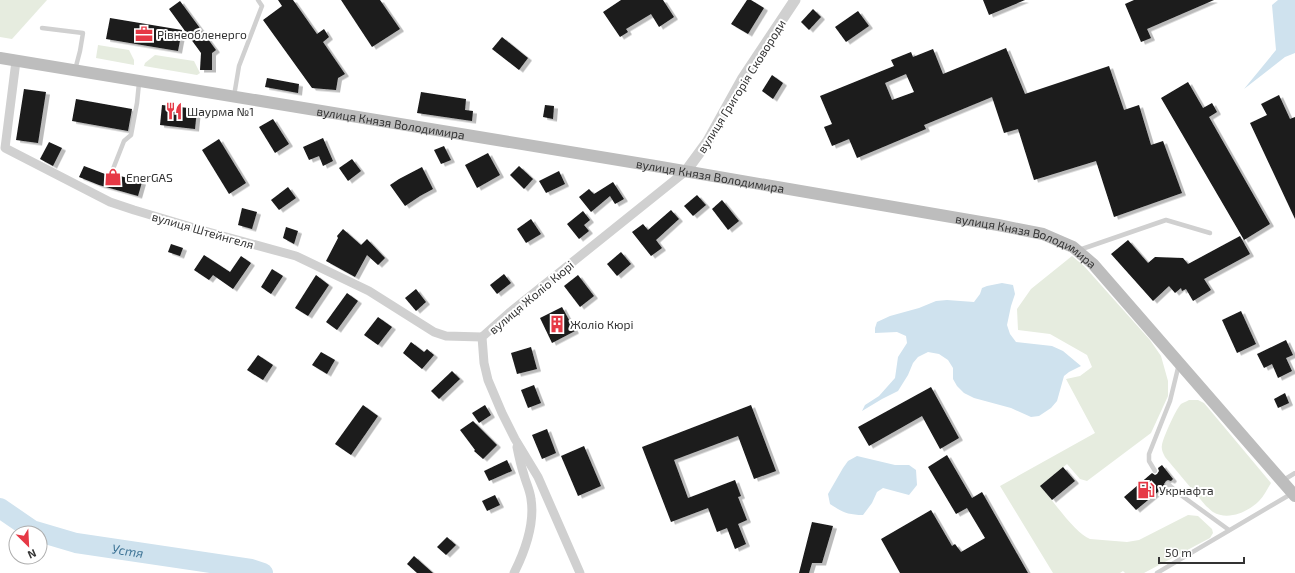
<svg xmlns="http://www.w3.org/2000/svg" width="1295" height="573" font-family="'Exo 2',sans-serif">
	<defs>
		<filter id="shadow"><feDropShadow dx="4" dy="2.5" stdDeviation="0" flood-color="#0004"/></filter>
	</defs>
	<rect width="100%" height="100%" fill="#fff"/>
	<!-- green -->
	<g fill="#e6ecdf">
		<path d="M0 0H47L12 39 0 37Z"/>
		<path d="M98 45 129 50 134 60V65L96 58Z"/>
		<path d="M155 55 194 61 200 73 197 75 144 66 145 63Z"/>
		<path d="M1072 256 1084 266 1150 340 1161 356 1168 381V396L1151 433 1087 481 1080 479 1067 464 1041 486C1051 499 1076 534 1090 539L1127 542 1139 540 1188 515 1198 516 1212 529 1213 533 1210 538 1144 573H1125L1123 571 1120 573H1053L1000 486 1095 433 1066 379 1080 376 1092 367 1087 355 1050 334 1018 330 1017 309 1031 289Z"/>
		<path d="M1189 400H1198L1204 403 1271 483C1267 489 1264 496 1259 501 1248 512 1228 521 1213 512 1211 511 1209 508 1206 506L1165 457C1163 453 1161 449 1162 445 1163 438 1176 409 1181 404 1183 403 1187 401 1189 400Z"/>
	</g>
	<!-- water -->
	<g fill="#cfe2ee">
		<path d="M1278 0H1295V53L1285 57 1244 89 1276 50 1272 5Z"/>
		<path d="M1002 283 1013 285 1015 294 1011 306 1007 325 1010 334 1016 342 1052 346 1063 351 1081 366 1069 372 1064 376 1057 401 1051 408 1039 416 1031 417 1011 408 974 398 964 393 957 386 953 379V368L948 360 939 354 928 352 918 357 913 363 908 375 898 391 882 399 862 411 865 405 879 396 895 378 898 357 907 343 906 336 897 332 875 333V328L877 322 890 316 919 308 936 301 947 300 974 302 980 294 982 288 987 286Z"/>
		<path d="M857 456 895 465H909L916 470 917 485 909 495 883 488 877 492 872 503 863 515C848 515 842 512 830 504L828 494 843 468 848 461Z"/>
	</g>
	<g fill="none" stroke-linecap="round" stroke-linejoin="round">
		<!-- river -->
		<path stroke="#cfe2ee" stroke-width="20" id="s1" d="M0 508 32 530 76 543 251 569 263 573"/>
	</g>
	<!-- building -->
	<g fill="#1a1a1a" fill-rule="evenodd" filter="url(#shadow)">
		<path d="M278 0H293L317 34 324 29 329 37 323 42 345 74 338 78 336 90 312 88 263 20 282 6Z"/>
		<path d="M341 0H380L400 29 372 47Z"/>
		<path d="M621 0H663L674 17 659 27 651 14 626 29 628 32 620 37 603 12Z"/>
		<path d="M747 0H751L764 8 748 34 731 24Z"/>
		<path d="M983 0H1025L989 15Z"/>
		<path d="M1134 0H1214L1147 29 1151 38 1141 42 1125 4Z"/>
		<path d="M180 1 216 50 212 53V70H200L201 53 169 9Z"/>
		<path d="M813 9 821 17 809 30 801 22Z"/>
		<path d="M858 11 869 26 846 42 835 27Z"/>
		<path d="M110 18 182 30 178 51 106 39Z"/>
		<path d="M502 37 528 58 519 70 492 49Z"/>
		<path d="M1006 48 1025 94 1109 66 1124 110 1139 105 1151 145 1163 141 1182 193 1114 217 1096 161 1034 180 1018 129 1004 133 992 97 924 125 926 129 857 158 849 139 832 146 824 127 832 124 820 96 894 66 891 60 911 52 913 57 933 49 943 74ZM906 74 914 92 892 100 885 83Z"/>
		<path d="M772 75 783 83 773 99 762 91Z"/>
		<path d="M267 78 299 84 298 93 265 87Z"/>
		<path d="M1188 82 1203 108 1212 103 1217 112 1209 117 1270 224 1244 240 1161 98Z"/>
		<path d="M24 89 46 92 38 143 16 140Z"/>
		<path d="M421 92 466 99 465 110 473 111 472 121 417 113Z"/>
		<path d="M1279 95 1290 119 1295 117V219L1250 123 1267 115 1261 104Z"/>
		<path d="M76 99 132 109 128 131 72 121Z"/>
		<path d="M162 105 197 109 195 129 160 125Z"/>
		<path d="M545 105 554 106 553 119 543 117Z"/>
		<path d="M273 119 289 144 275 153 259 127Z"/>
		<path d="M323 138 333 161 323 166 319 156 309 160 303 147Z"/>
		<path d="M219 139 246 183 229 194 202 150Z"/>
		<path d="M49 142 62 148 53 166 40 159Z"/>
		<path d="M444 146 451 160 441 164 434 150Z"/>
		<path d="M488 153 500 175 477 188 465 165Z"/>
		<path d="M352 159 361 171 348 181 339 168Z"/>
		<path d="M84 166 105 174 106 172 142 182 138 196 99 185 79 177Z"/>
		<path d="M519 166 533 179 524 189 510 175Z"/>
		<path d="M422 167 433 189 420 196 405 206 390 185 399 179Z"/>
		<path d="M559 171 565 184 546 193 539 181Z"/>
		<path d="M613 182 624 199 615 204 610 196 591 212 579 197 589 189 594 194Z"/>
		<path d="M288 187 296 198 279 210 271 200Z"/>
		<path d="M697 195 706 205 693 216 684 206Z"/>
		<path d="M722 200 739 221 728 230 712 209Z"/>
		<path d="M242 208 257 212 252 229 238 225Z"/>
		<path d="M671 210 679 219 656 240 662 248 651 256 632 232 643 224 648 230Z"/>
		<path d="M583 211 590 220 584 225 589 231 579 239 567 224Z"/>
		<path d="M531 219 541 234 526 243 517 229Z"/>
		<path d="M286 227 298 231 294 244 283 238Z"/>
		<path d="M343 229 361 245 367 239 385 258 378 265 367 255 355 277 326 261 338 238 337 236Z"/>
		<path d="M1240 236 1250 254 1204 279 1211 290 1193 301 1186 289 1182 291 1181 288 1175 293 1169 286 1153 301 1111 254 1128 240 1148 263 1155 257 1183 258 1188 264Z"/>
		<path d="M171 244 183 248 180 256 168 252Z"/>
		<path d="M621 252 631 264 617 276 607 264Z"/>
		<path d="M204 255 230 272 241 256 251 263 233 289 213 275 209 280 194 270Z"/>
		<path d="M272 269 283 276 271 294 261 287Z"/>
		<path d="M504 274 511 283 497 294 490 285Z"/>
		<path d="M316 275 329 285 308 316 295 308Z"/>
		<path d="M578 275 594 296 580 307 564 286Z"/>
		<path d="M416 289 426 302 416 311 405 298Z"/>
		<path d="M347 293 358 301 337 330 326 322Z"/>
		<path d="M562 307 575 331 552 343 540 318Z"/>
		<path d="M1241 311 1256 344 1237 353 1222 320Z"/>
		<path d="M378 317 392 327 378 345 364 335Z"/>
		<path d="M1286 340 1293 355 1286 358 1292 371 1278 378 1272 364 1264 368 1257 354Z"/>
		<path d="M411 342 424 352 427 349 434 355 422 369 403 353Z"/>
		<path d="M531 347 537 369 517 374 511 353Z"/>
		<path d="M321 352 335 360 327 374 312 365Z"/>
		<path d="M258 355 273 365 263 380 247 370Z"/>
		<path d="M452 371 460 379 439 399 431 391Z"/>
		<path d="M534 385 541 403 528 408 521 390Z"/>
		<path d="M931 387 959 438 940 449 922 416 869 446 858 427Z"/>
		<path d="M1285 393 1289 403 1278 408 1274 399Z"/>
		<path d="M363 405 378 416 351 455 335 444Z"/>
		<path d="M485 405 491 415 479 423 472 413Z"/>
		<path d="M751 405 776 471 754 479 738 436 674 460 688 498 735 480 741 496 738 497 747 520 738 524 746 544 735 549 727 528 717 532 708 508 671 522 642 447Z"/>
		<path d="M473 421 497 445 483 459 474 451 475 450 460 430Z"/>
		<path d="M547 429 556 453 542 459 532 435Z"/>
		<path d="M584 446 601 486 578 496 561 456Z"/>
		<path d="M947 455 972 498 982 492 1028 573H900L881 539 931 510 952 546 955 544 961 552 985 538 967 508 956 514 928 467Z"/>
		<path d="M507 460 512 471 489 481 484 471Z"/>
		<path d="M1162 465 1173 479 1171 481 1168 480 1166 481 1164 484 1165 486 1136 510 1124 497 1152 473 1155 475 1157 474 1159 471 1158 468Z"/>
		<path d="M1063 467 1075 481 1052 500 1040 486Z"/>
		<path d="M495 495 500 505 487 511 482 501Z"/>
		<path d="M812 522 833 526 822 563H812L809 573H799Z"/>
		<path d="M447 537 456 545 446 555 437 547Z"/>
		<path d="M414 556 433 573H417L407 564Z"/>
	</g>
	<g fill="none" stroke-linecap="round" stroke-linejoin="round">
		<!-- service -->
		<g stroke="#d0d0d0" stroke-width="4.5">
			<path d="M42 28 83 33 80 51 75 70"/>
			<path d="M234 96 239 66 262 6 258 0"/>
			<path d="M113 169 124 141 131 135 137 103 139 83"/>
			<path d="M1079 250 1166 220 1210 233"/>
			<path d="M1155 471 1149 461V454L1170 401 1179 364"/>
			<path d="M1282 481 1295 473"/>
			<path d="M1168 484 1178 493 1229 530"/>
			<path d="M1157 573 1291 494"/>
		</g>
		<!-- minor -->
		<g stroke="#d0d0d0" stroke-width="9">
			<path d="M16 61 5 148 110 202 134 210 201 230 296 256 369 291 434 332 446 336 482 337"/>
			<path d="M514 573C525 551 535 524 531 499 530 490 526 483 524 475 521 466 519 457 517 447"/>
			<path d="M580 573 538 477 515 439 502 413 488 380 484 363 482 337 509 313 686 171"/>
		</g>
		<!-- tertiary -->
		<path stroke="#d0d0d0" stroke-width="11" d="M686 171 708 141 743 78 795 0"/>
		<!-- secondary -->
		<path stroke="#bdbdbd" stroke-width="12" id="s2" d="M0 58 655 166 998 225 1043 234 1073 247 1093 264 1295 496"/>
	</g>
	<!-- icons -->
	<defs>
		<g id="office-bare" transform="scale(1.38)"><path d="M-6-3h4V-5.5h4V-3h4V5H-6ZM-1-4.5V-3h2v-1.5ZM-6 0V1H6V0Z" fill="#e63946" stroke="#fff" stroke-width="2.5" paint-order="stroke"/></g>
		<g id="restaurant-bare" transform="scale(1.38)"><path d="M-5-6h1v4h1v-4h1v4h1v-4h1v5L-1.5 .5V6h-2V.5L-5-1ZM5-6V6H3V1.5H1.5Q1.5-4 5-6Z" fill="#e63946" stroke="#fff" stroke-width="2.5" paint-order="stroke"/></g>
		<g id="shop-bare" transform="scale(1.38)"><path d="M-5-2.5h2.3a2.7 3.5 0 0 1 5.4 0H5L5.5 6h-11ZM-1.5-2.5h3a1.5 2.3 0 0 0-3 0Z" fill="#e63946" stroke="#fff" stroke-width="2.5" paint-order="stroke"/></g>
		<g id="building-bare" transform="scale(1.38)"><path d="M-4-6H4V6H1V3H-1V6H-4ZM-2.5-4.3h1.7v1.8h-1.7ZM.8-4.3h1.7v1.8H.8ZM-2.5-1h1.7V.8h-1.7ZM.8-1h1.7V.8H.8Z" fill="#e63946" stroke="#fff" stroke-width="2.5" paint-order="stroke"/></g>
		<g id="fuel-bare" transform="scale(1.38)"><path d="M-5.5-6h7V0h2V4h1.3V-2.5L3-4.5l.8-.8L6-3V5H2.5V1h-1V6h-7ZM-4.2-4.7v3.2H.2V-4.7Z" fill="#e63946" stroke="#fff" stroke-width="2.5" paint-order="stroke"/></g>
	</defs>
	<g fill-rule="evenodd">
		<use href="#office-bare" x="144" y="34"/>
		<use href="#restaurant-bare" x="174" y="111"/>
		<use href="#shop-bare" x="113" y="177"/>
		<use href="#building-bare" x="557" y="324"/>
		<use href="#fuel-bare" x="1146" y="490"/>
	</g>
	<g text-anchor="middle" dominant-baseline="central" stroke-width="4" stroke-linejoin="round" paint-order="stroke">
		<!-- poi labels -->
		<g font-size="12" fill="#333" stroke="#fff" text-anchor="start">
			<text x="157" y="34">Рівнеобленерго</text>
			<text x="187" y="111">Шаурма №1</text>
			<text x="126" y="177">EnerGAS</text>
			<text x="570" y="324">Жоліо Кюрі</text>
			<text x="1159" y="490">Укрнафта</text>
		</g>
		<!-- street labels -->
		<g font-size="12" fill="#333" stroke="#fff">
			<text transform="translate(741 86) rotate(-58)">вулиця Григорія Сковороди</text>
			<text stroke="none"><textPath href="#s2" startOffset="396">вулиця Князя Володимира</textPath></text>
			<text stroke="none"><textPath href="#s2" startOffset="720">вулиця Князя Володимира</textPath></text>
			<text transform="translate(203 230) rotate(16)">вулиця Штейнгеля</text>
			<text stroke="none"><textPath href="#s2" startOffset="1044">вулиця Князя Володимира</textPath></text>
			<text transform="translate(531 297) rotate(-40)">вулиця Жоліо Кюрі</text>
		</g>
		<!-- water labels -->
		<g font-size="13" font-style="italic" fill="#3f7597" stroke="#fff">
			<text stroke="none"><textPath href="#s1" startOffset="137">Устя</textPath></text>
		</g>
	</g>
	<!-- north arrow -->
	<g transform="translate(28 545) rotate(156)"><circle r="19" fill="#ffffff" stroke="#adadad"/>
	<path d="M0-3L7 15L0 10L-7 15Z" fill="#e63946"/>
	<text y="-6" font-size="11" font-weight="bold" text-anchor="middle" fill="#333333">N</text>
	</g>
	<!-- scale -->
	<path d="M1159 557v6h85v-6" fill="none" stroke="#333333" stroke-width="2"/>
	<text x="1165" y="557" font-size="12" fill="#333333" stroke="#ffffff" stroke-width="3" paint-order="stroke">50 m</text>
</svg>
